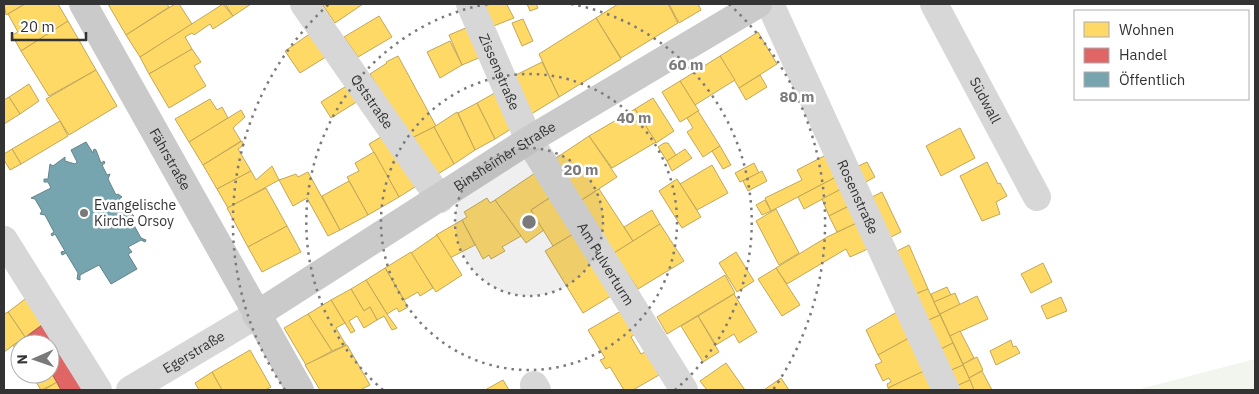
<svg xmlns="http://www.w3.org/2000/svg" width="1259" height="394" font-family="'IBM Plex Sans',sans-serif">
	<rect width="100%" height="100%" fill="#fff"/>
	<!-- green -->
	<path fill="#f1f5ed" d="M1255 359V390H1136Z"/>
	<!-- homes -->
	<g fill="#ffd966" stroke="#c2a757">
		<path d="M4 4H25L6 15Z"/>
		<path d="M25 4H58L68 21 21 51 12 35 18 32 8 14Z"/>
		<path d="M108 4H167L169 7 126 35Z"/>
		<path d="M175 4H179L192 24 140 57 126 35Z"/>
		<path d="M223 4 233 16 213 29 210 24 194 35 192 33 185 37 192 49 149 74 140 57Z"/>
		<path d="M225 4H251L233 16Z"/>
		<path d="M322 4H363L335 23Z"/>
		<path d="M490 4H509L507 5 514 18 491 27 484 7Z"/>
		<path d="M527 4H536L538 8 530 11Z"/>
		<path d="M618 4H668L678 23 621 58 596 18Z"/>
		<path d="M669 4H698L701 10 679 23Z"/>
		<path d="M379 16 392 37 358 57 344 37Z"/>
		<path d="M596 18 621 59 559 97 539 54Z"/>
		<path d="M523 19 533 41 522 46 512 23Z"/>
		<path d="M68 21 96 70 49 96 21 51Z"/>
		<path d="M468 27 481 57 462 65 449 35Z"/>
		<path d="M758 32 777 64 739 88 720 56Z"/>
		<path d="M311 33 329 55 300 73 285 51Z"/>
		<path d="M450 41 462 65 440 78 427 52Z"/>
		<path d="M192 49 201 62 194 66 206 86 169 108 149 74Z"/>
		<path d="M398 56 436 126 410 139 370 74 387 63 386 62Z"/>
		<path d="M720 56 735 80 695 105 680 81Z"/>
		<path d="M542 62 559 97 528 116 510 78Z"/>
		<path d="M96 70 117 106 69 135 46 99Z"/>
		<path d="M760 75 767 87 746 100 739 88Z"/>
		<path d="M680 81 699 111 680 122 662 92Z"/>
		<path d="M29 84 39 101 20 114 9 97Z"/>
		<path d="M348 85 358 101 331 118 321 102Z"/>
		<path d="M498 91 514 127 495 139 477 103Z"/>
		<path d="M9 97 20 114 4 124V100Z"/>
		<path d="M653 98 674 131 656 143 635 109Z"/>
		<path d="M210 99 217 110 222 107 228 118 189 142 175 119Z"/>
		<path d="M477 103 495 139 475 150 458 113Z"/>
		<path d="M635 109 656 142 612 168 589 136Z"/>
		<path d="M241 110 245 117 233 128 241 141 203 165 189 142Z"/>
		<path d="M698 111 720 146 703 157 687 132 693 128 687 118Z"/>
		<path d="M457 112 475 150 454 164 434 127Z"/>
		<path d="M60 121 68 136 21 164 12 149Z"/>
		<path d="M434 127 454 164 433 177 410 139Z"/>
		<path d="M960 128 975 158 941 176 926 146Z"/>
		<path d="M386 134 418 185 399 197 369 144Z"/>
		<path d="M589 136 617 177 580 201 553 160Z"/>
		<path d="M242 141 244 145 238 149 251 171 217 189 203 165Z"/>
		<path d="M664 143H668L676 155 667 161 658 147Z"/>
		<path d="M720 146 731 165 723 169 712 151Z"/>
		<path d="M12 149 21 164 10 170 4 160V154Z"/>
		<path d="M685 149 692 158 672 171 667 161Z"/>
		<path d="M374 152 399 197 368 215 347 177 359 171 355 163Z"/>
		<path d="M826 155 836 177 771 211 765 198 802 180 797 170Z"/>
		<path d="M867 162 875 177 862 184 854 168Z"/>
		<path d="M987 162 998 184 1000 183 1007 196 996 202 1000 214 982 221 960 176Z"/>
		<path d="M754 163 759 173 740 182 735 173Z"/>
		<path d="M712 165 728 193 697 210 680 184Z"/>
		<path d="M272 166 279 180 228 208 217 189 251 171 256 180Z"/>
		<path d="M762 171 767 181 748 191 743 181Z"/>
		<path d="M308 172 340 230 328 236 307 198 293 206 279 180 296 174 298 177Z"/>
		<path d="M535 173 551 197 531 210 544 230 526 243 495 200Z"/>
		<path d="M836 177 843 188 804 209 798 197Z"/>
		<path d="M677 179 701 217 682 228 659 191Z"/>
		<path d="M349 181 368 215 340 230 322 196Z"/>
		<path d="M266 188 287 226 248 247 227 208Z"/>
		<path d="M843 188 851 205 829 216 822 199Z"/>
		<path d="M599 189 633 241 614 253 580 201Z"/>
		<path d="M882 192 901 232 887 239 868 199Z"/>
		<path d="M551 197 573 234 553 246 531 210Z"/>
		<path d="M487 198 490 203 495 200 521 236 502 247 505 251 491 259 489 255 483 259 462 220 467 217 464 212Z"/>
		<path d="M765 200 771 211 762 215 756 205Z"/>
		<path d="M851 205 859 222 837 232 829 216Z"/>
		<path d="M776 209 799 253 779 265 756 221Z"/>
		<path d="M652 210 660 224 633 241 624 227Z"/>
		<path d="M462 220 475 245 450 258 436 235Z"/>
		<path d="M859 222 870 248 850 257 846 249 787 284 776 268 827 237Z"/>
		<path d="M660 224 684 261 638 289 614 253Z"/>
		<path d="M287 226 301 252 262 272 248 247Z"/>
		<path d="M573 234 611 296 583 313 545 251Z"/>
		<path d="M437 235 462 275 436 292 411 253Z"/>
		<path d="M909 245 928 289 913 295 893 253Z"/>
		<path d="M411 252 433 288 420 296 418 292 404 300 385 268Z"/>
		<path d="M736 252 754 281 737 292 719 263Z"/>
		<path d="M1043 263 1052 282 1031 293 1021 274Z"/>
		<path d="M385 268 408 307 399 312 397 308 387 314 366 280Z"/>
		<path d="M776 268 800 305 782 316 758 279Z"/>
		<path d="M725 275 735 293 667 334 657 317Z"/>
		<path d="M366 280 387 314 397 328 392 330 384 316 377 320 370 307 364 311 351 289Z"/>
		<path d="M947 287 951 295 934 302 931 294Z"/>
		<path d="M351 289 364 311 370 307 377 320 364 328 357 316 349 321 355 331 351 333 331 300Z"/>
		<path d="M928 289 940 315 924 322 913 295Z"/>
		<path d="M955 293 960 305 940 314 934 302Z"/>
		<path d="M734 294 757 332 739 343 734 334 716 345 698 316Z"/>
		<path d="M29 296 46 322 25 337 8 312Z"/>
		<path d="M977 296 988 319 950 336 940 314Z"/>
		<path d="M1061 297 1067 311 1047 319 1041 306Z"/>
		<path d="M331 300 345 323 336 328 346 345 332 351 308 314Z"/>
		<path d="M621 311 635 334 631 337 641 354 645 352 659 375 633 390H624L610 367 606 369 600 360 605 358 588 330Z"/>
		<path d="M8 312 25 337 4 352V314Z"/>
		<path d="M897 312 909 338 878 355 866 330Z"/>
		<path d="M308 314 332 351 306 365 284 328Z"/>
		<path d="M940 315 953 343 937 351 924 322Z"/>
		<path d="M698 316 719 352 703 362 681 326Z"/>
		<path d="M960 331 974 358 963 364 950 336Z"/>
		<path d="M26 337 32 344H20V356L13 345Z"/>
		<path d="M909 338 924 371 888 388 887 384 891 382 889 378 883 381 875 365 882 362 878 355Z"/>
		<path d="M1011 340 1013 347 1016 346 1020 353 996 365 990 351Z"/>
		<path d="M953 343 963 365 947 372 937 351Z"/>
		<path d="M347 345 370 385 360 390H320L305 365Z"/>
		<path d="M250 350 271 387 265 390H222L212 372Z"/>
		<path d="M977 357 983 370 969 378 963 364Z"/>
		<path d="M726 363 745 390H707L700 381Z"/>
		<path d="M963 365 970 380 954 387 947 372Z"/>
		<path d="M50 370 58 382 41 390 31 374H50Z"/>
		<path d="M924 371 933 390H889L888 388Z"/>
		<path d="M982 371 992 390H974L969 378Z"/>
		<path d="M212 372 222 390H199L195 383Z"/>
		<path d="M781 378 789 390H764Z"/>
		<path d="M503 380 509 390H485Z"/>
		<path d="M970 380 974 390H955L954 387Z"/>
		<path d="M57 382 61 390H44Z"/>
	</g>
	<!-- shops -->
	<path fill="#e06666" stroke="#ac5757" d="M46 322 88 390H61L50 370V344H32L26 337Z"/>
	<!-- public -->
	<path fill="#76a5af" stroke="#62838a" d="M86 142 93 153 94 149 96 150 101 163 104 161 105 163 102 165 107 175 110 174 108 179 116 195 118 194 122 197 119 199 129 216 132 214 134 216 130 218 141 238 146 240 145 242 141 240 128 247 132 252 128 254 137 269 111 284 99 265 80 275V280L77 279 78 273 66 253 62 255 61 252 65 251 55 234 52 236 51 234 54 232 45 215 40 214 42 211 35 199 31 198 51 188 48 182H44V179H48L50 164 53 166 65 157V161L75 164 77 162 71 150Z"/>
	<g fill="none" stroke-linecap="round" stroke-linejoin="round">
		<!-- minor -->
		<g stroke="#d7d7d7" stroke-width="28">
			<path id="s1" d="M304 4 440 199"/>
			<path id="s2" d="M470 4 529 140 684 390"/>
			<path id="s3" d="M770 4 946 390"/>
			<path id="s4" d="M934 4 1037 197"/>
			<path d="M4 240 98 390"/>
			<path d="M534 385 537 390"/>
			<path id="s5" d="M130 390 256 315"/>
		</g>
		<!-- major -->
		<g stroke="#cacaca" stroke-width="28">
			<path id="s6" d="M83 4 300 390"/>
			<path id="s7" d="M256 315 529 140 758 4"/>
		</g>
	</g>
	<!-- distance rings -->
	<circle cx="529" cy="222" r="74" fill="#7a7a7a" fill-opacity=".12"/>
	<g fill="none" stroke="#7a7a7a" stroke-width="2.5" stroke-dasharray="2.5 5">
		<circle cx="529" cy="222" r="74"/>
		<circle cx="529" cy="222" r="148"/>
		<path d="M383 390A222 222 0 0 1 487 4M571 4A222 222 0 0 1 675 390"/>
		<path d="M285 390A296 296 0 0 1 329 4M729 4A296 296 0 0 1 773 390"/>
	</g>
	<!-- markers -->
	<circle fill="#7a7a7a" stroke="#fff" stroke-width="2" cx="84" cy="213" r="5"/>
	<g text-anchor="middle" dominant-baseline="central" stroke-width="5" stroke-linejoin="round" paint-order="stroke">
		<!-- street labels -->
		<g font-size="14" fill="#333" stroke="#fff">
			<text stroke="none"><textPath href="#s2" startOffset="74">Zissenstraße</textPath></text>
			<text stroke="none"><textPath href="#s4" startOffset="109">Südwall</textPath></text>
			<text stroke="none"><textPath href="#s1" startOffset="119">Oststraße</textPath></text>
			<text stroke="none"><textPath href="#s7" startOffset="295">Binsheimer Straße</textPath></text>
			<text stroke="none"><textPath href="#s6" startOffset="178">Fährstraße</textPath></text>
			<text stroke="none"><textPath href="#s3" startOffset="212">Rosenstraße</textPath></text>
			<text stroke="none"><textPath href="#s2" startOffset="294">Am Pulverturm</textPath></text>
			<text stroke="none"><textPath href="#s5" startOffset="74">Egerstraße</textPath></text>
		</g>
		<!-- poi labels -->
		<g font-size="14" fill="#333" stroke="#fff" text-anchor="start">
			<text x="94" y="205">Evangelische<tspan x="94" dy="16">Kirche Orsoy</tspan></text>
		</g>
	</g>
	<circle cx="529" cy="222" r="8" fill="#7a7a7a" stroke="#fff" stroke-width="2.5"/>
	<g font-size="15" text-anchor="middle" font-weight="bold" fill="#7a7a7a" stroke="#fff" stroke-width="5" stroke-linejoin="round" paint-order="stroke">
		<text x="686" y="70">60 m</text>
		<text x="797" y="102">80 m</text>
		<text x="634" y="123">40 m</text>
		<text x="581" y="175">20 m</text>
	</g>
	<!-- border -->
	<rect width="1259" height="394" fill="none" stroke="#333333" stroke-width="10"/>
	<!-- legend -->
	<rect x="1074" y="10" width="175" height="90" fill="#ffffff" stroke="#adadad"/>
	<rect x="1084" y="22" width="25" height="15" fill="#ffd966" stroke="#adadad"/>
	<text x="1119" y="35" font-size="15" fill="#333333">Wohnen</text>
	<rect x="1084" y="48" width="25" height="15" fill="#e06666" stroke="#adadad"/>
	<text x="1119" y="60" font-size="15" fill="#333333">Handel</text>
	<rect x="1084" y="72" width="25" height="15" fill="#76a5af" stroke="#adadad"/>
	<text x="1119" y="85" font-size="15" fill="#333333">Öffentlich</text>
	<!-- north arrow -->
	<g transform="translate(35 359) rotate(268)"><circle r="24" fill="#ffffff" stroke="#adadad"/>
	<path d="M0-4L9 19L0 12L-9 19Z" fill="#7a7a7a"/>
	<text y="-8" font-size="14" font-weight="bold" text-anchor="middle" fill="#333333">N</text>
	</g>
	<!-- scale -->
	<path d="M12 32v8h74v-8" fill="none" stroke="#333333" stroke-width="2.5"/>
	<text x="20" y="32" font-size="15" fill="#333333" stroke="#ffffff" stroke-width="4" paint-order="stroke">20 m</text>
</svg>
